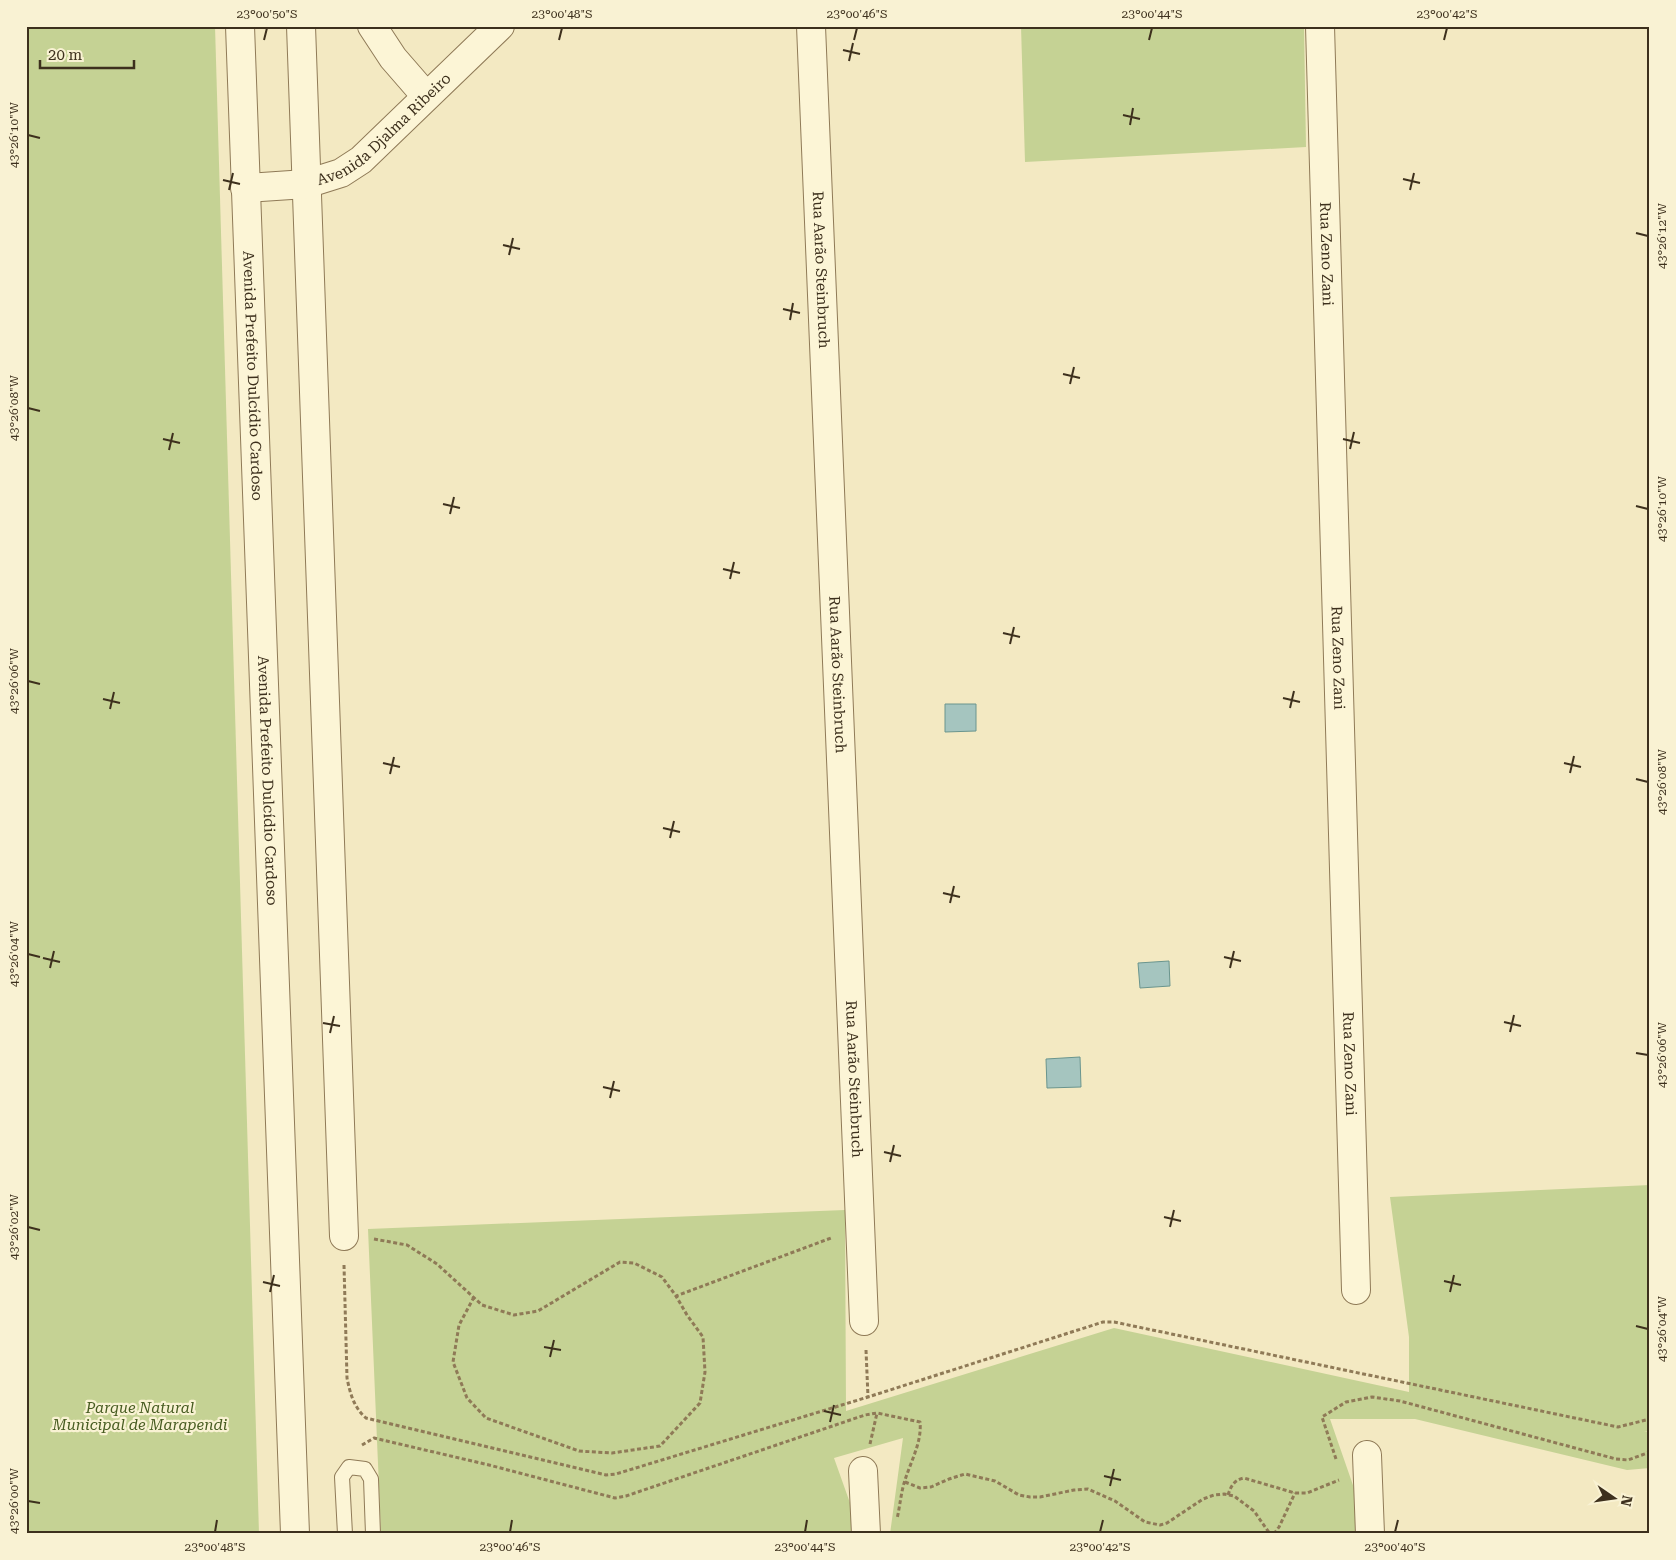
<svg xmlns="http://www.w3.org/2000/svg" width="1676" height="1560" font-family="'Roboto Serif',serif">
	<rect width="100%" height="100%" fill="#f3e9c2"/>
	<!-- green -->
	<g fill="#c5d294">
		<path d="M26 26H215L259 1534H26Z"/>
		<path d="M1021 26H1304L1306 147 1025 162Z"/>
		<path d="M1650 1185V1430L1644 1432 1650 1431V1468L1627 1470 1415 1419H1330L1363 1514V1534H890L903 1438 834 1458 855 1517V1534H381L368 1229 845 1210 846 1411 1114 1328 1409 1392V1337L1390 1197Z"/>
	</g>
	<!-- water -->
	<g fill="#a5c5bf" stroke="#6a958e">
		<path d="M945 704H976V731L945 732Z"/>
		<path d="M1169 961 1170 986 1140 988 1138 963Z"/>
		<path d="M1080 1057 1081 1087 1047 1088 1046 1059Z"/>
	</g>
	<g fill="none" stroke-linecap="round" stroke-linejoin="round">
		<!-- lane casing -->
		<g stroke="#8f7a57" stroke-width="16">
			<path id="lane" d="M345 1534 342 1477 349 1467 365 1469 371 1479 373 1534"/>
		</g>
		<!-- street casing -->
		<g stroke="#8f7a57" stroke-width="30">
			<g id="street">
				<path id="s1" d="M240 26 295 1534"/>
				<path d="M301 26 344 1236"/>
				<path d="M372 26 393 58 426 96"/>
				<path id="s2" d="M811 26 864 1321"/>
				<path id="s3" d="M1320 26 1356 1290"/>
				<path id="s4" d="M245 188 306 184 341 173 361 160 500 26"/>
				<path d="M1367 1455 1370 1534"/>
				<path d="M863 1471 866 1534"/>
			</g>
		</g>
		<!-- path -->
		<g stroke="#8f7a57" stroke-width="3" stroke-dasharray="4 2.5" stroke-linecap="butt">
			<path d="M374 1239 407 1245 437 1264 482 1305 514 1315 538 1311 620 1262 634 1263 662 1277 676 1296 831 1238"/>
			<path d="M344 1265 347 1378C350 1393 354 1408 366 1418L606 1475 616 1474 868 1397 1103 1322H1114L1618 1427 1650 1419"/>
			<path d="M474 1297 459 1325 453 1362 467 1398 486 1418 579 1451 612 1453 660 1446 700 1403 705 1372 703 1337 687 1315 676 1296"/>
			<path d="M866 1350 868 1397"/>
			<path d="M870 1444 877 1413"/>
			<path d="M362 1445 374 1438 489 1465 615 1498 626 1496 865 1415 877 1413 920 1422C922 1442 911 1461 905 1480 901 1492 900 1506 897 1519"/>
			<path d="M1336 1459 1322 1417 1346 1402 1372 1397 1400 1401 1616 1459 1628 1460 1650 1452"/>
			<path d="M905 1482 920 1488 931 1487 949 1479 965 1474 995 1481 1019 1495 1030 1497H1040L1074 1490 1088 1489 1115 1501 1145 1522 1160 1525 1167 1523 1203 1499 1214 1495 1224 1494 1234 1496 1254 1511 1270 1534"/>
			<path d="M1228 1495C1231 1486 1234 1480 1244 1478L1295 1493H1307L1339 1480"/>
			<path d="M1274 1534 1279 1527 1295 1493"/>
		</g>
		<!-- lane -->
		<use href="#lane" stroke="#fcf5d6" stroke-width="14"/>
		<!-- street -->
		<use href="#street" stroke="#fcf5d6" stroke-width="28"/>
	</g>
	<!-- ticks -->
	<path fill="none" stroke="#3d301d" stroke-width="2" d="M264 40 267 28M559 40 562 28M854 40 857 28M1149 40 1152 28M1444 40 1447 28M843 50 860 54M849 61 853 43M1123 115 1140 119M1130 125 1133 108M28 135 40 138M1403 179 1420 183M223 180 240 184M229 190 233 173M1410 190 1414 173M1636 233 1648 236M503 245 520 249M509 255 513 238M783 309 800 313M790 320 793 303M1063 374 1080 378M1070 384 1074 367M28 408 40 411M163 439 180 443M1343 439 1360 443M1350 449 1354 432M169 450 173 433M443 504 460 508M1636 506 1648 509M450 514 454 497M723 569 740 573M730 579 734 562M1003 633 1020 637M1010 644 1014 627M28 681 40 684M1283 698 1300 702M103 699 120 703M1290 708 1294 691M110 709 114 692M383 763 400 767M1564 763 1581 767M1570 773 1574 756M390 774 394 757M1636 779 1648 782M663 828 680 832M670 838 674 821M943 893 960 897M950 903 954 886M28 954 40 957M1224 957 1241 961M43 958 60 962M50 968 54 951M1230 968 1234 951M1504 1022 1521 1026M323 1023 340 1026M1510 1032 1514 1015M330 1033 334 1016M1636 1053 1648 1055M603 1087 620 1091M610 1098 614 1081M884 1152 901 1156M890 1162 894 1145M1164 1217 1181 1221M28 1227 40 1230M1170 1227 1174 1210M1444 1281 1461 1285M263 1282 280 1286M270 1292 274 1275M1450 1292 1454 1275M1636 1326 1648 1329M544 1347 561 1350M550 1357 554 1340M824 1411 841 1415M830 1422 834 1405M1104 1476 1121 1480M1110 1486 1114 1469M28 1501 40 1503M215 1532 217 1520M510 1532 512 1520M805 1532 807 1520M1100 1532 1103 1520M1395 1532 1398 1520"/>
	<g text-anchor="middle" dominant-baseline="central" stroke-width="4.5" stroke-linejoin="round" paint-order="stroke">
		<!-- street labels -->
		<g font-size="15" fill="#3d301d" stroke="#f9f2d3">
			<text stroke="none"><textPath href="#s4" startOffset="158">Avenida Djalma Ribeiro</textPath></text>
			<text stroke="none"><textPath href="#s3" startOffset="228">Rua Zeno Zani</textPath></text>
			<text stroke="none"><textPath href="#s2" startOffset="244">Rua Aarão Steinbruch</textPath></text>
			<text stroke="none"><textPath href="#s1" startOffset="350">Avenida Prefeito Dulcídio Cardoso</textPath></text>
			<text stroke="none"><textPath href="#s3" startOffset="632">Rua Zeno Zani</textPath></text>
			<text stroke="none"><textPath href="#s2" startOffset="649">Rua Aarão Steinbruch</textPath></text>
			<text stroke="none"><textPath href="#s1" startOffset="755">Avenida Prefeito Dulcídio Cardoso</textPath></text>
			<text stroke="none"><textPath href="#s3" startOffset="1038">Rua Zeno Zani</textPath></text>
			<text stroke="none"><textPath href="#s2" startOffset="1054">Rua Aarão Steinbruch</textPath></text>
		</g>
		<!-- park labels -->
		<g font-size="15" font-style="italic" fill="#475c21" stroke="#f9f2d3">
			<text x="140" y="1408">Parque Natural<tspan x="140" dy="17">Municipal de Marapendi</tspan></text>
		</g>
	</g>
	<!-- border -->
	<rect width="1676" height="1560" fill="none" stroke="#f9f2d3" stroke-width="55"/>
	<!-- north arrow -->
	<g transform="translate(1614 1498) rotate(103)" stroke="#f9f2d3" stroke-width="4" paint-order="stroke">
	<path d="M0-4L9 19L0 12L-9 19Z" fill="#3d301d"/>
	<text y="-8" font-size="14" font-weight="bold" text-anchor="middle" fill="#3d301d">N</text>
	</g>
	<!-- scale -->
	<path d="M40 60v8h94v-8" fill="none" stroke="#3d301d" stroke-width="2.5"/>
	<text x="48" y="60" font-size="15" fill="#3d301d" stroke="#f9f2d3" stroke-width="4" paint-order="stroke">20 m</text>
	<rect x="28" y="28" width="1620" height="1504" fill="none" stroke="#3d301d" stroke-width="2"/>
	<g font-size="12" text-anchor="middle" fill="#3d301d">
		<text x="267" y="18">23°00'50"S</text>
		<text x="562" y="18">23°00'48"S</text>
		<text x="857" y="18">23°00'46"S</text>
		<text x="1152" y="18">23°00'44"S</text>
		<text x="1447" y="18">23°00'42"S</text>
		<text transform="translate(14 135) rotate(-90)" y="4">43°26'10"W</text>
		<text transform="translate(1662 236) rotate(-90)" y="4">43°26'12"W</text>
		<text transform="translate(14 408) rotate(-90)" y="4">43°26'08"W</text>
		<text transform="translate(1662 509) rotate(-90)" y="4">43°26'10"W</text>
		<text transform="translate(14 681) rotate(-90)" y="4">43°26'06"W</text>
		<text transform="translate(1662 782) rotate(-90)" y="4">43°26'08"W</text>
		<text transform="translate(14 954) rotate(-90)" y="4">43°26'04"W</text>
		<text transform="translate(1662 1055) rotate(-90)" y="4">43°26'06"W</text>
		<text transform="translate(14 1227) rotate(-90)" y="4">43°26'02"W</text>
		<text transform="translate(1662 1329) rotate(-90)" y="4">43°26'04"W</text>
		<text transform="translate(14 1501) rotate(-90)" y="4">43°26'00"W</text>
		<text x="215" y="1551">23°00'48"S</text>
		<text x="510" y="1551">23°00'46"S</text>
		<text x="805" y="1551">23°00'44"S</text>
		<text x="1100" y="1551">23°00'42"S</text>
		<text x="1395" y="1551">23°00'40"S</text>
	</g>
</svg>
